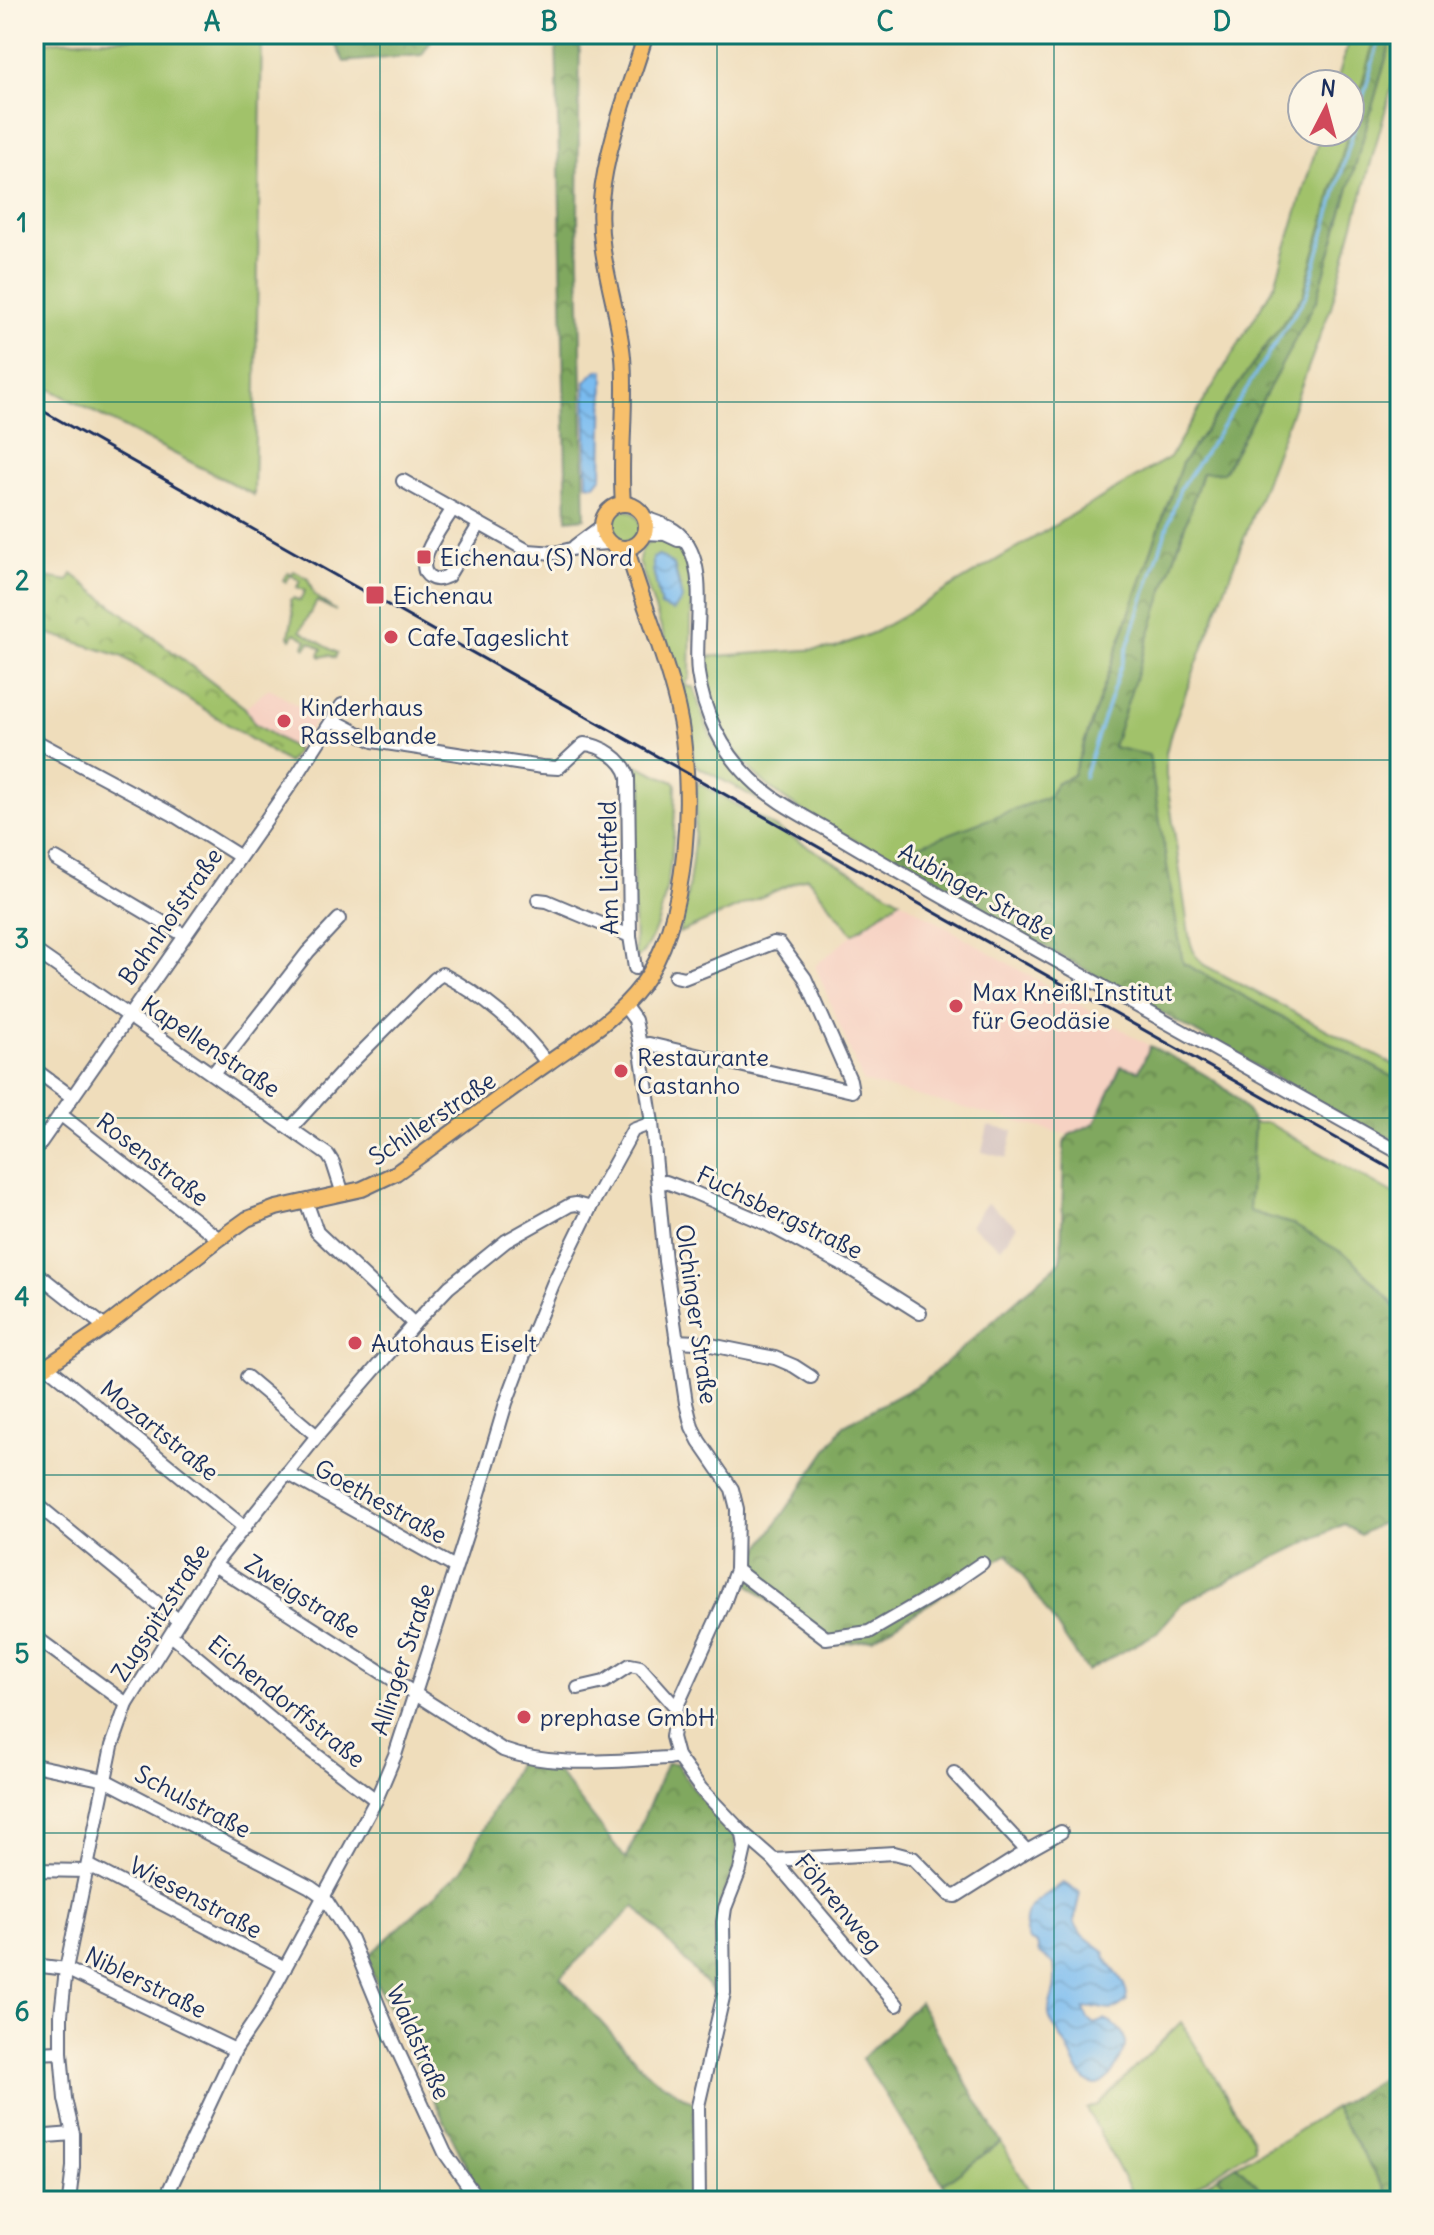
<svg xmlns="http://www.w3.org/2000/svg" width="1434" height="2235" font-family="Delius,sans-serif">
	<defs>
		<pattern id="forest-crowns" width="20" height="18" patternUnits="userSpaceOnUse" patternTransform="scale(2)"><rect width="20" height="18" fill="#80a85e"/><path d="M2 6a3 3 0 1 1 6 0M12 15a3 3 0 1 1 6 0" fill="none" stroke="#688951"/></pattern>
		<pattern id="park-crowns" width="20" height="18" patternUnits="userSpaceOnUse" patternTransform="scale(2)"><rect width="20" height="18" fill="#a1c26a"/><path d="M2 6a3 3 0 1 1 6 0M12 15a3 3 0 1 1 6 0" fill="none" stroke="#829e5a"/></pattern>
		<pattern id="water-waves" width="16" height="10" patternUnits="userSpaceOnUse" patternTransform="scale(2)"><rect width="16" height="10" fill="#7abcf0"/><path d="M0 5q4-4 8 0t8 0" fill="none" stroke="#6399c6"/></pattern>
	</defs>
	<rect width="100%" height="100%" fill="#fcf5e5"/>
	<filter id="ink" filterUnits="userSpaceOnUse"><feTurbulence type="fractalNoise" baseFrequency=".0125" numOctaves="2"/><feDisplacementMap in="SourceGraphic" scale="16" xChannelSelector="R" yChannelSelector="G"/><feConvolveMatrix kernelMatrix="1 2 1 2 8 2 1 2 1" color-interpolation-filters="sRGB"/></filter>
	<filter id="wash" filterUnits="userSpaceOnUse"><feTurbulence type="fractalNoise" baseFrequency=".006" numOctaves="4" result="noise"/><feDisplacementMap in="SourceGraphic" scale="32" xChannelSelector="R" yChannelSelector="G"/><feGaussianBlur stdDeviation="1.8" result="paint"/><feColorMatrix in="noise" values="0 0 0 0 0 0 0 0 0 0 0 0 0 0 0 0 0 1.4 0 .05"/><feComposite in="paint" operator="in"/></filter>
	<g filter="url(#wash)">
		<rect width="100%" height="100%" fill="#efddbb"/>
		<!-- built -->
		<g fill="#f6d2c3">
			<path d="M269 688 317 718 297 750 254 723 245 708Z"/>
			<path d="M900 900 1150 1046 1139 1072 1121 1066 1095 1123 1069 1135 863 1082 815 966 853 934Z"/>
		</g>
		<!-- industrial -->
		<g fill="#d1bfbd">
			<path d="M988 1126 1013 1131 1007 1158 982 1152Z"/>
			<path d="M987 1203 1017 1226 1001 1248 970 1225Z"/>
		</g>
		<!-- green -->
		<g fill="#a1c26a" stroke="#5e7864" stroke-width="2" fill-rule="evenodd">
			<path d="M237 34H262L254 495 34 381V42Z"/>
			<path d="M1351 34H1376L1350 128V84H1336Z"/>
			<path d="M1393 34H1400V57L1331 307 1171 732 1166 753V775L1190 941 1195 955 1204 965 1400 1068V1081L1182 963 1149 756 1112 748 1202 473 1317 299Z"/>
			<path d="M1321 132H1349L1303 295 1182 463 1073 775 1056 784 1048 797 899 853 892 860C817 819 732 786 709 694 706 682 705 669 703 657L835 648 875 632 1170 457 1275 284Z"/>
			<circle cx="624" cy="526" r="16"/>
			<path d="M654 539C676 539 686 555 692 575L690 677 686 683 687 687H694C700 709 707 732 720 751 732 769 749 782 759 800L695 765 686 703 639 561C640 550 644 544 654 539ZM658 555 674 565 680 587 673 611 661 606 653 569Z"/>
			<path d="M294 571 308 579 314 595 336 611 317 601 300 631 337 653 335 658 329 655 321 657 319 655 322 649 310 642 306 648 304 646 307 640 295 633 291 639 289 636 293 615 290 600 293 598 300 601 305 591 297 587 300 581 291 575 286 582 283 580 288 572 292 574Z"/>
			<path d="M630 762 676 783C675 827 670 927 638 958L635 954Z"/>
			<path d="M697 782 900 900 853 934 807 877 679 933C692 883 696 833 697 782Z"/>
			<path d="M1254 1123H1268L1400 1198V1315L1390 1300 1248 1211Z"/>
			<path d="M1181 2022 1253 2139 1254 2148 1174 2201H1136L1087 2109 1097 2105Z"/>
			<path d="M1334 2108 1392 2201H1274L1236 2165 1287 2138Z"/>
			<path d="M1001 2142 1035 2201H955L943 2184Z"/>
			<path d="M1218 2176 1238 2201H1183Z"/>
		</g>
		<!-- forest -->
		<g fill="url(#forest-crowns)" stroke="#4e6c5e" stroke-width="2">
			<path d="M330 34H435L422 55 344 62Z"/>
			<path d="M556 34H580L578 218 585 518 567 520Z"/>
			<path d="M1376 34H1393L1317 299 1224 472 1202 473 1113 747 1149 755 1183 963 1400 1081V1136L1384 1139 892 860 898 853 1048 797 1056 784 1073 775 1182 463 1303 295Z"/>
			<path d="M1150 1046C1188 1065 1234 1084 1254 1123L1249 1211 1292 1224 1350 1257 1390 1300 1400 1315V1512L1360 1535 1344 1524 1182 1603 1157 1633 1087 1671 1008 1554 873 1639 825 1647 740 1577 844 1425 925 1381 1061 1261 1064 1143 1069 1135 1095 1123 1121 1066 1139 1071Z"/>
			<path d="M518 1762 556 1770 626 1859 667 1763H676L696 1793 724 1823 737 1841 736 1863 718 1909 719 1998 635 1906 560 1977 648 2074 694 2103 693 2193 684 2201H486L479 2192 365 1959 462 1870Z"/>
			<path d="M919 2002 1001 2142 943 2184 862 2059Z"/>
			<path d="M1400 2067V2201H1392L1334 2108Z"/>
			<path d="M1236 2165 1274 2201H1238L1218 2176Z"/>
		</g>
		<!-- park -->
		<path fill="url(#park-crowns)" stroke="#5e7864" stroke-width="2" d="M72 574 245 708 254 723 297 750 288 763 121 656 34 629V575L68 581Z"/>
		<!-- water -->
		<g fill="url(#water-waves)" stroke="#4a76a7" stroke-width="2">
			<path d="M597 370H604L602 476 595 485 587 484 585 382Z"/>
			<path d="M659 555 674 565 682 599 673 611 661 606 653 569V558Z"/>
			<path d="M1063 1883 1080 1892 1074 1922 1082 1935 1104 1951C1106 1969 1127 1975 1127 2000 1106 2020 1103 2002 1084 2009L1088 2019 1094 2024 1104 2020C1114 2024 1123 2029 1125 2041 1126 2050 1121 2057 1117 2064 1094 2107 1079 2075 1067 2047 1062 2036 1050 2026 1049 2014 1048 2006 1053 1997 1054 1989 1056 1981 1055 1972 1054 1964L1039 1953 1037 1944 1029 1940C1014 1907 1041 1900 1063 1883Z"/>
		</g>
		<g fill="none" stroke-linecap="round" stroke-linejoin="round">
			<!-- stream -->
			<path stroke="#7abcf0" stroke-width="3" d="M1084 777 1180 489 1213 441 1307 294 1381 34"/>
		</g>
	</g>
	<g filter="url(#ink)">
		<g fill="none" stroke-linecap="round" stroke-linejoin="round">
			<!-- minor casing -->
			<g stroke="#656c7f" stroke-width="16">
				<g id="minor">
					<path d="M403 481 528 551 555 553 592 544 610 543"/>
					<path d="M452 510C444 524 411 565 430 577 436 581 441 579 448 576L479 525"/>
					<path d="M645 518C656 522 669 525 678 533 712 563 693 631 698 673 703 712 722 751 751 779 772 800 800 814 826 829 869 855 913 880 957 905 1105 988 1252 1070 1400 1153"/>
					<path d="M646 533 665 534 678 540"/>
					<path d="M575 546 602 526"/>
					<path d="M333 720 373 741 542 767 558 768 584 744C601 745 624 759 628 777L630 936 635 968"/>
					<path d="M34 740 172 814 239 856"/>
					<path d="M56 859 184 935"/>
					<path d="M538 900 547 901 630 936"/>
					<path d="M34 950 328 1155 333 1163 343 1194"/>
					<path d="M624 1005 635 1020 640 1045 652 1123 665 1261 686 1403 692 1427 699 1441 732 1489 737 1509 736 1570 724 1603 677 1706 672 1737 677 1756 701 1789 743 1833 745 1848 740 1870 725 1908 723 1922 724 1993 698 2106 699 2201"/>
					<path d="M640 1045 649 1044 852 1091 850 1080 805 978 780 944 773 943 684 978 675 976"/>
					<path d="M34 1069 72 1097"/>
					<path d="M213 1074 308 952 339 919"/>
					<path d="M60 1114 219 1239"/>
					<path d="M291 1128 345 1069 435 979 442 974C482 995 521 1027 547 1063"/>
					<path d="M34 1152 298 774 342 705"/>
					<path d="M658 1183 666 1182 695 1193 767 1224 852 1270 920 1313"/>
					<path d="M306 1201 317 1232 414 1324"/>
					<path d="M34 1271 105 1327"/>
					<path d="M676 1341 696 1342 775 1358 794 1366 811 1377"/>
					<path d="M48 1367 245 1528"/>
					<path d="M247 1377 317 1436"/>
					<path d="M287 1473 455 1567"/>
					<path d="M34 1502 179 1621"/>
					<path d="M214 1565 503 1750C555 1769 614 1760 669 1758L677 1756"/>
					<path d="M736 1570 826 1638 869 1632 950 1585 982 1563"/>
					<path d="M171 1635 290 1735 376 1800"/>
					<path d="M34 1636 127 1704"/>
					<path d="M578 1688 604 1682 630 1665 640 1667 673 1704 677 1706"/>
					<path d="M34 1765 105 1780 310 1887 324 1897 351 1939 391 2036 445 2153 479 2201"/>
					<path d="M954 1773 1027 1851"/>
					<path d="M743 1833 774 1860 897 2005"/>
					<path d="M774 1860 894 1853 913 1858 950 1895 956 1896 1027 1851 1061 1832"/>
					<path d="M88 1865 285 1968"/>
					<path d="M34 1870 87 1871"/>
					<path d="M34 1965 66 1969 235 2050"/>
					<path d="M34 2053 61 2052"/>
					<path d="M34 2137 73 2134"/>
					<path d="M69 2201 73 2167V2134L65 2099 61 2052V2015L66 1969 112 1746 127 1704 214 1565 317 1436 414 1324 449 1287 506 1241 570 1205 576 1204 590 1208"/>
					<path d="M164 2201 235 2050 262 2010 376 1800 395 1755 472 1517 506 1403 524 1355 553 1284 590 1208 633 1130 652 1123"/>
				</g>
			</g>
			<!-- major casing -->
			<g stroke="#656c7f" stroke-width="18">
				<g id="major">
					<circle cx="624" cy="526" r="22"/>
					<path d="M623 504C619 455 627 406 623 357 618 304 596 254 601 200 606 146 630 86 646 34"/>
					<path d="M34 1375 105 1327 219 1239 247 1219 276 1208 362 1189 396 1173C447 1137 496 1099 548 1063 580 1040 617 1018 641 986 690 921 695 787 678 710 666 655 642 603 627 549"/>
				</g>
			</g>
			<!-- minor -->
			<use href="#minor" stroke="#fff" stroke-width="12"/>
			<!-- major -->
			<use href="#major" stroke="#f7c06c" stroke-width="14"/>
			<!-- rail -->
			<path stroke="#1b2f5e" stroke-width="3" d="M34 406 1400 1174"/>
		</g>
	</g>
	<!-- grid -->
	<path fill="none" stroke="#0f766e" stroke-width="2" stroke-opacity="0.55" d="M380 34V2201M717 34V2201M1054 34V2201M34 402H1400M34 760H1400M34 1118H1400M34 1475H1400M34 1833H1400"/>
	<!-- markers -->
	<g fill="#d1495b" stroke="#fcf5e5" stroke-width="3">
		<rect x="416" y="549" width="16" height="16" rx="4"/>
		<rect x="365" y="585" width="20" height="20" rx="4"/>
		<circle cx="391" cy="637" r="8"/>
		<circle cx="284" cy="721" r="8"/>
		<circle cx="956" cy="1006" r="8"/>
		<circle cx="621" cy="1071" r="8"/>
		<circle cx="355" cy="1343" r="8"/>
		<circle cx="524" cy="1717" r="8"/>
	</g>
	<g text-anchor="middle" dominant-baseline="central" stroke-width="6" stroke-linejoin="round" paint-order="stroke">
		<!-- poi labels -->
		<g font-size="24" fill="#1b2f5e" stroke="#fcf5e5" text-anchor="start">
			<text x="440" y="557">Eichenau (S) Nord</text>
			<text x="393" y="595">Eichenau</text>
			<text x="407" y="637">Cafe Tageslicht</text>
			<text x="300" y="707">Kinderhaus<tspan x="300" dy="28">Rasselbande</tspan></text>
			<text x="972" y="992">Max Kneißl Institut<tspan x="972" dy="28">für Geodäsie</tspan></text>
			<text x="637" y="1057">Restaurante<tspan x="637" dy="28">Castanho</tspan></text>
			<text x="371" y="1343">Autohaus Eiselt</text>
			<text x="540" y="1717">prephase GmbH</text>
		</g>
		<!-- street labels -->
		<g font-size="24" fill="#1b2f5e" stroke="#fcf5e5">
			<text transform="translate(608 868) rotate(-91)">Am Lichtfeld</text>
			<text transform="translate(977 891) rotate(29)">Aubinger Straße</text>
			<text transform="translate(170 916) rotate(-55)">Bahnhofstraße</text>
			<text transform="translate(211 1046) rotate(34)">Kapellenstraße</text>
			<text transform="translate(432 1118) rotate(-34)">Schillerstraße</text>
			<text transform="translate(153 1159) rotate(38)">Rosenstraße</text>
			<text transform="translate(780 1212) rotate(26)">Fuchsbergstraße</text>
			<text transform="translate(697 1314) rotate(82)">Olchinger Straße</text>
			<text transform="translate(160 1430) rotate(39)">Mozartstraße</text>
			<text transform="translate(381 1501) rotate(29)">Goethestraße</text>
			<text transform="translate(303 1596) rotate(33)">Zweigstraße</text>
			<text transform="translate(160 1612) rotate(-57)">Zugspitzstraße</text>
			<text transform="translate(402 1659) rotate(-72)">Allinger Straße</text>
			<text transform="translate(287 1701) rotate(39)">Eichendorffstraße</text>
			<text transform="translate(193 1801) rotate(28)">Schulstraße</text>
			<text transform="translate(196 1897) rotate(28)">Wiesenstraße</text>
			<text transform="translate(839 1903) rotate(50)">Föhrenweg</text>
			<text transform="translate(146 1982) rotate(26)">Niblerstraße</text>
			<text transform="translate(419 2042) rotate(66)">Waldstraße</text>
		</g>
	</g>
	<!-- margin -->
	<rect width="1434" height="2235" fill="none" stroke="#fcf5e5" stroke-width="88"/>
	<!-- north arrow -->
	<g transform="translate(1326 108) rotate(6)"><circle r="38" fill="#fcf5e5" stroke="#a2a6af" stroke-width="2"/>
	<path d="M0-6L14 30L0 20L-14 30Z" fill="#d1495b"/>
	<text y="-12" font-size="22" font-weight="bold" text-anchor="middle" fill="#1b2f5e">N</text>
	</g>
	<rect x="44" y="44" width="1346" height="2147" fill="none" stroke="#0f766e" stroke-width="3"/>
	<g font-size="26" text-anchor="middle" font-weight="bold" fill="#0f766e">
		<text x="212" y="31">A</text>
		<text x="549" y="31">B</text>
		<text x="885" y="31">C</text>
		<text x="1222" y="31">D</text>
		<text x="22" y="232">1</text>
		<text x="22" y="590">2</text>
		<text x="22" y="948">3</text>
		<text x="22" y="1306">4</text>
		<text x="22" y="1663">5</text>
		<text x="22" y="2021">6</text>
	</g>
</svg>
